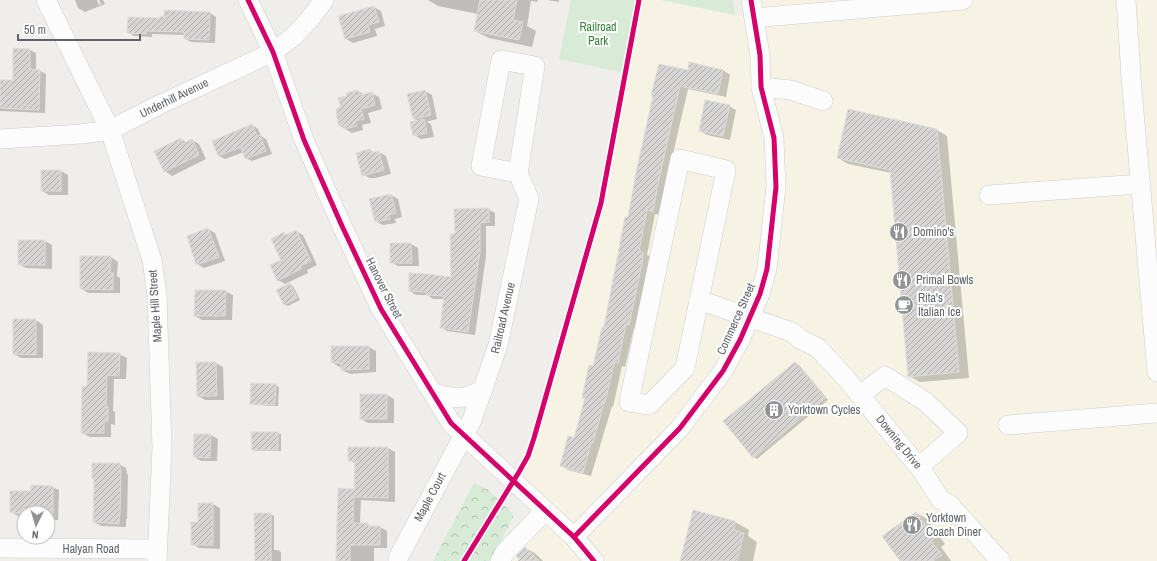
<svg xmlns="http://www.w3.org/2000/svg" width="1157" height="561" font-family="'Archivo Narrow',sans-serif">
	<defs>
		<pattern id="forest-crowns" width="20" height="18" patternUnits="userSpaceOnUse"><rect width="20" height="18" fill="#d8ebd6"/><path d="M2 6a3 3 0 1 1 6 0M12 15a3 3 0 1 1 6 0" fill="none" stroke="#b2c2b1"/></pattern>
		<pattern id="building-hatch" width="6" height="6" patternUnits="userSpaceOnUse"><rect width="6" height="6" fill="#d6d5d3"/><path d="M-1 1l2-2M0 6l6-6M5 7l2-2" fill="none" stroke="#b1b0af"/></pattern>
	</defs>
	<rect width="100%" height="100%" fill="#efeeea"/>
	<!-- commercial -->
	<path fill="#f7f3e4" d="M639 0H661L754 18 752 0H1157V561H493L538 505 513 481 546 392 611 151Z"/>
	<!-- green -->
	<g fill="#d8ebd6">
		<path d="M571 0H639L625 73 559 59Z"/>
		<path d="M661 0H733L735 15Z"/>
	</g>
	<!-- forest -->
	<path fill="url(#forest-crowns)" d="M474 483 489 490 514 515 491 561H433Z"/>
	<!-- shadow -->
	<g fill="#0003">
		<path d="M75 0H97L99 5 101 4 99 0H103L105 4 85 12 78 8Z"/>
		<path d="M428 0H538L537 2 531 1 527 26 536 31 532 47 489 38 475 31 478 14 438 6Z"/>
		<path d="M547 0H559V2Z"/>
		<path d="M374 7 381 11 385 26 375 29 377 36 353 43 346 39Z"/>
		<path d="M210 13 216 17 215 43 191 42 185 39V35L152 34V37L134 36 128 32 161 19Z"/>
		<path d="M30 50 36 53V70L40 71 46 74 45 113 0 111V81H14Z"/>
		<path d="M723 70 730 75 726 97 688 89 666 184 661 215 655 214 647 255 651 257 636 328H634L625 367 622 366 613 407 612 406 591 476 568 470 561 465 574 439 586 399 583 397 594 367 604 328 654 96 688 71Z"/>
		<path d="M358 91 364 95 371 93 379 97 382 109 368 113 371 123 362 125 363 130 352 133 340 126 342 108 348 97Z"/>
		<path d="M425 91 432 95 437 119 426 122 431 124 434 137 421 139 414 135 419 121 414 119Z"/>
		<path d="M729 106 736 110 730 140 707 135 700 131Z"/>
		<path d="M252 125 258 129 261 136 266 139 272 154 252 161 246 158 244 152 225 159 219 156 213 142Z"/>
		<path d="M937 130 947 136 969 378 920 382 909 376 891 173 848 164 838 158Z"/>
		<path d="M181 139 187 143 192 140 199 144 206 159 172 176 165 171Z"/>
		<path d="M370 150 375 153 379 152 386 156 391 174 375 178H370L362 174 357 153Z"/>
		<path d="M61 171 68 175V195H49L42 191Z"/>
		<path d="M391 195 398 199 402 217 395 219 396 223 383 225 375 221Z"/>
		<path d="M488 209 495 213V226H486V256L475 335 447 331 441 327 445 299H433L427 295H416L410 291 452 279 456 235Z"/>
		<path d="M208 229 215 233 225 261 204 268 197 264Z"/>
		<path d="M296 231 303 235 317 265 307 270 308 273 285 284 278 280 282 260 284 234 287 235Z"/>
		<path d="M45 241 52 245V269L26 268 19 264Z"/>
		<path d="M391 244H411L418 248 419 266H398L391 262Z"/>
		<path d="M111 257 118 262 117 276 120 278V293H88L81 288Z"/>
		<path d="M290 284 293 286 300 300 288 306 284 304Z"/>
		<path d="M225 291 233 295 232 320H202L195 316Z"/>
		<path d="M36 320 43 325V358H21L14 354Z"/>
		<path d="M369 347 376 351V372L350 374 342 370V367H339L332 362Z"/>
		<path d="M119 354 127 358 126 379H114L113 411 115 412V425L111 424V437H90L82 433 88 387Z"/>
		<path d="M197 363H216L223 367 224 400H205L198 396Z"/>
		<path d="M795 363 799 365 828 400 757 459 754 457Z"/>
		<path d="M275 385 279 387 278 406 254 405 251 403Z"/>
		<path d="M387 395 394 399V423H368L361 419Z"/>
		<path d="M252 433H278L281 434V451H256L253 450Z"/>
		<path d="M211 435 218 439 217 461H201L194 457Z"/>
		<path d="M349 448H388L395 452V502L361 500 360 524H367L372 527H380L387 531V548H374V561H337L355 490 356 464 349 460Z"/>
		<path d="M119 464 126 468 127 474 128 475 127 519H126V527L101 526 94 522Z"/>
		<path d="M52 487 59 490 58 520H48V513H24V516H18L11 512 32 492Z"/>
		<path d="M199 504H213L220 508V549L199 548 192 544 199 523Z"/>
		<path d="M916 513 927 519 945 544 941 547 951 561H901Z"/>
		<path d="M270 514 274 516V550H278L281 552V561H256Z"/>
		<path d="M735 522 749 530 748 536 757 542 753 561H681Z"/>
		<path d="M526 548 536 554 543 561H518Z"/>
	</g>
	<!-- building -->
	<g fill="url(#building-hatch)" stroke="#deddd9">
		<path d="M480 0H517L513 20 523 22 519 40 474 31Z"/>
		<path d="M374 6 379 22 368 25 370 32 345 39 338 16Z"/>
		<path d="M164 10 210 12 209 40 184 39V32L146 31V34L127 33 128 17 160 18V16L164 17Z"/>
		<path d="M13 48 30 49V69L40 70 39 110 0 108V80H13Z"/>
		<path d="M689 62 723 70 718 94 680 86 659 179 653 212 647 210 639 251 643 252 642 264 629 325 626 324 618 363H614L605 403H604L593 443H591L583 473 560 466 568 436 574 438 585 398H582L589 365 593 366 602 327H604L625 217H628L637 168 653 96 651 95 659 64 688 70Z"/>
		<path d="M358 90 360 95 372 92 375 105 361 109 364 119 355 121 357 126 344 129 343 125 339 126 336 114H337L336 109 341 107 338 98 347 96 346 93Z"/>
		<path d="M425 90 431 115 413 119 407 94Z"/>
		<path d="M705 100 730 105 723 136 699 131Z"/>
		<path d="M848 109 937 129 959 372 908 377 890 170 837 158Z"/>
		<path d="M424 119 427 133 413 136 410 122Z"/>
		<path d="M252 124 257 136 260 135 266 151 245 159 241 147 218 156 212 141Z"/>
		<path d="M181 138 183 144 192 139 199 155 164 172 154 151Z"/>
		<path d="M370 149 371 153 379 151 384 170 362 176 356 153Z"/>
		<rect x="41" y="170" width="20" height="21"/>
		<path d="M391 194 396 213 389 215 390 219 375 222 369 199Z"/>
		<path d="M489 208V222L480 223V252L468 332 440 328 444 296 426 295V292L409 291V273L427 274 451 277 450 234H455L454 209Z"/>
		<path d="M208 228 219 257 196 265 187 236Z"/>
		<path d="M296 230 311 261 300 266 301 269 277 281 270 265 281 260 271 239 284 232 285 235Z"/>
		<rect x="18" y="240" width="27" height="25"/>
		<path d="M390 243H411L412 263H390Z"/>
		<path d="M80 256H111L110 273H113V290L80 289Z"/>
		<path d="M290 283 297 298 284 305 276 290Z"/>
		<path d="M195 290H226L225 316H194Z"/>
		<path d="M13 319H36V355L13 354Z"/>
		<path d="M331 346H369V369L341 370V363H331Z"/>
		<path d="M88 352 120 353 119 376 107 375 106 407H108V421H104V433H81L82 386H87Z"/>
		<path d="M196 362H216L217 396H197Z"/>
		<path d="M795 362 825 398 753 458 723 421Z"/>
		<path d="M251 383 276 384 275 405 250 404Z"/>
		<rect x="360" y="394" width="27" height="25"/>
		<path d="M251 432H278V450H252Z"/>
		<path d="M194 434H211L210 458 193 457Z"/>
		<path d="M348 447H388V498L354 497 353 523H368V526H380V545H350V561H336L338 488 354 489 355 461H348Z"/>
		<path d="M92 463H120V470H121L120 516H119V524L93 522 94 479H92Z"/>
		<path d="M31 485 53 486V513H10V491H31Z"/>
		<path d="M198 503H213V545H191V522H198Z"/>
		<path d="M693 510 735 521 734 530 744 533 737 561H680Z"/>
		<path d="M916 512 935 538 931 541 942 555 933 561H900L882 536Z"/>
		<path d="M254 513H271V561H255Z"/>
		<path d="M525 547 539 561H521L516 556Z"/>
	</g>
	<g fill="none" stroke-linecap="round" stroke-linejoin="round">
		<!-- minor casing -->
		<g stroke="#cbcccc" stroke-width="20">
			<g id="minor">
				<path d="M46 0 110 130 152 260 157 295 162 448 157 561"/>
				<path d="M248 0 273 52 304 140 342 226 381 309 451 423 574 537 594 561"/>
				<path d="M1126 0 1131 77 1157 372"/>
				<path d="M754 18 963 0"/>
				<path d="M761 87 791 90 823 101"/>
				<path d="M0 139 81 134 110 130 159 105 273 52 293 37 309 20 324 0"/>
				<path d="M680 159 726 170 685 368 649 405 629 402Z"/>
				<path d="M989 195 1140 184"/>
				<path d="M699 300 792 332 800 339 818 348 845 377 923 472 940 499 950 505 995 555 1001 561"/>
				<path d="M433 393C454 399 466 401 484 388"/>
				<path d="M860 395 885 376 926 402 958 433 919 467"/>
				<path d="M1008 425 1157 413"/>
				<path d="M574 537 680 428 723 371 740 340 760 294 767 269 776 187 774 138 761 87 760 55 751 0"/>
				<path d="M0 548 158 549"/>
				<path d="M398 561V558L472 420 498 345 529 199 518 173 535 66 501 60 481 166 518 173"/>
				<path d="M500 561 505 552 545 511"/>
			</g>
		</g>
		<!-- minor -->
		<use href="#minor" stroke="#fdfcfc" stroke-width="19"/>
		<!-- cycleway casing -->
		<g stroke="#fff" stroke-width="8">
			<g id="cycleway">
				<path d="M248 0 273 52 304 140 342 226 381 309 451 423 574 537 594 561"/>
				<path d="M574 537 680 428 723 371 740 340 760 294 767 269 776 187 774 138 761 87 760 55 751 0"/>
				<path d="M464 561 519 472 528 456 534 438 601 203 639 0"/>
			</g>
		</g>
		<!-- cycleway -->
		<use href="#cycleway" stroke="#d6006c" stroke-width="5"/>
	</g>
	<!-- icons -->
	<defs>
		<g id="restaurant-disc" transform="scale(1)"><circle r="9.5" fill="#919496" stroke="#fff"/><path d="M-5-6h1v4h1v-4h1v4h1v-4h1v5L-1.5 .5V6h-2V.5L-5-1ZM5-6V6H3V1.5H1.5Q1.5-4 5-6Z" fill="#fff"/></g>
		<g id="cafe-disc" transform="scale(1)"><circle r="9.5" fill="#919496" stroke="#fff"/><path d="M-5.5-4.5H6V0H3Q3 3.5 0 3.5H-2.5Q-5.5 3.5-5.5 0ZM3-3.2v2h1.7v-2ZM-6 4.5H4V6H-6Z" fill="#fff"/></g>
		<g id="building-disc" transform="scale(1)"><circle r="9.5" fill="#919496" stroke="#fff"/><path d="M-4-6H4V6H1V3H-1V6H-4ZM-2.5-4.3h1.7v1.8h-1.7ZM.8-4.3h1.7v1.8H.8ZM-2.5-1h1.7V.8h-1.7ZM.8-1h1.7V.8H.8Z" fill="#fff"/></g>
	</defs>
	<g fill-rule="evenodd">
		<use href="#restaurant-disc" x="899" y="232"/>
		<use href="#restaurant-disc" x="902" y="280"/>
		<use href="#cafe-disc" x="904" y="305"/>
		<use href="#building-disc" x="774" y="410"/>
		<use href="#restaurant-disc" x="912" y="525"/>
	</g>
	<g text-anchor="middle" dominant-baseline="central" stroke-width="4" stroke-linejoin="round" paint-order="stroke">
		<!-- park labels -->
		<g font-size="12" fill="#348238" stroke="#fff">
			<text x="598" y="27">Railroad<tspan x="598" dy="14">Park</tspan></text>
		</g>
		<!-- street labels -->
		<g font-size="12" fill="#5f6368" stroke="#fff">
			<text transform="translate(174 98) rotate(-26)">Underhill Avenue</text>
			<text transform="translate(384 288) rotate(63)">Hanover Street</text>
			<text transform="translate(155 306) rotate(-94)">Maple Hill Street</text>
			<text transform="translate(503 318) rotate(-77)">Railroad Avenue</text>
			<text transform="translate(736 319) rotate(-66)">Commerce Street</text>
			<text transform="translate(899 442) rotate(51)">Downing Drive</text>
			<text transform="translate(430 497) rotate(-62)">Maple Court</text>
			<text x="91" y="549">Halyan Road</text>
		</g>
		<!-- poi labels -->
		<g font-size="12" fill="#5f6368" stroke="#fff" text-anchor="start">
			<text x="913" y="232">Domino's</text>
			<text x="916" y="280">Primal Bowls</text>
			<text x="918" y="298">Rita's<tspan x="918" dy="14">Italian Ice</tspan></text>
			<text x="788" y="410">Yorktown Cycles</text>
			<text x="926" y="518">Yorktown<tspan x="926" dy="14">Coach Diner</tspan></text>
		</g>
	</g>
	<!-- north arrow -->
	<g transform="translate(36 525) rotate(185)"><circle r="19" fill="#ffffff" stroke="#bfc1c3"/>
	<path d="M0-3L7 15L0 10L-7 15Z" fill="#919496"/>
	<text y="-6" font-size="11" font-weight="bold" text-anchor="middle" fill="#5f6368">N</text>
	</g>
	<!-- scale -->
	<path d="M18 34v6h122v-6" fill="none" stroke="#5f6368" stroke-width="2"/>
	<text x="24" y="34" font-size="12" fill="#5f6368" stroke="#ffffff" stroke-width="3" paint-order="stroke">50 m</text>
</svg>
